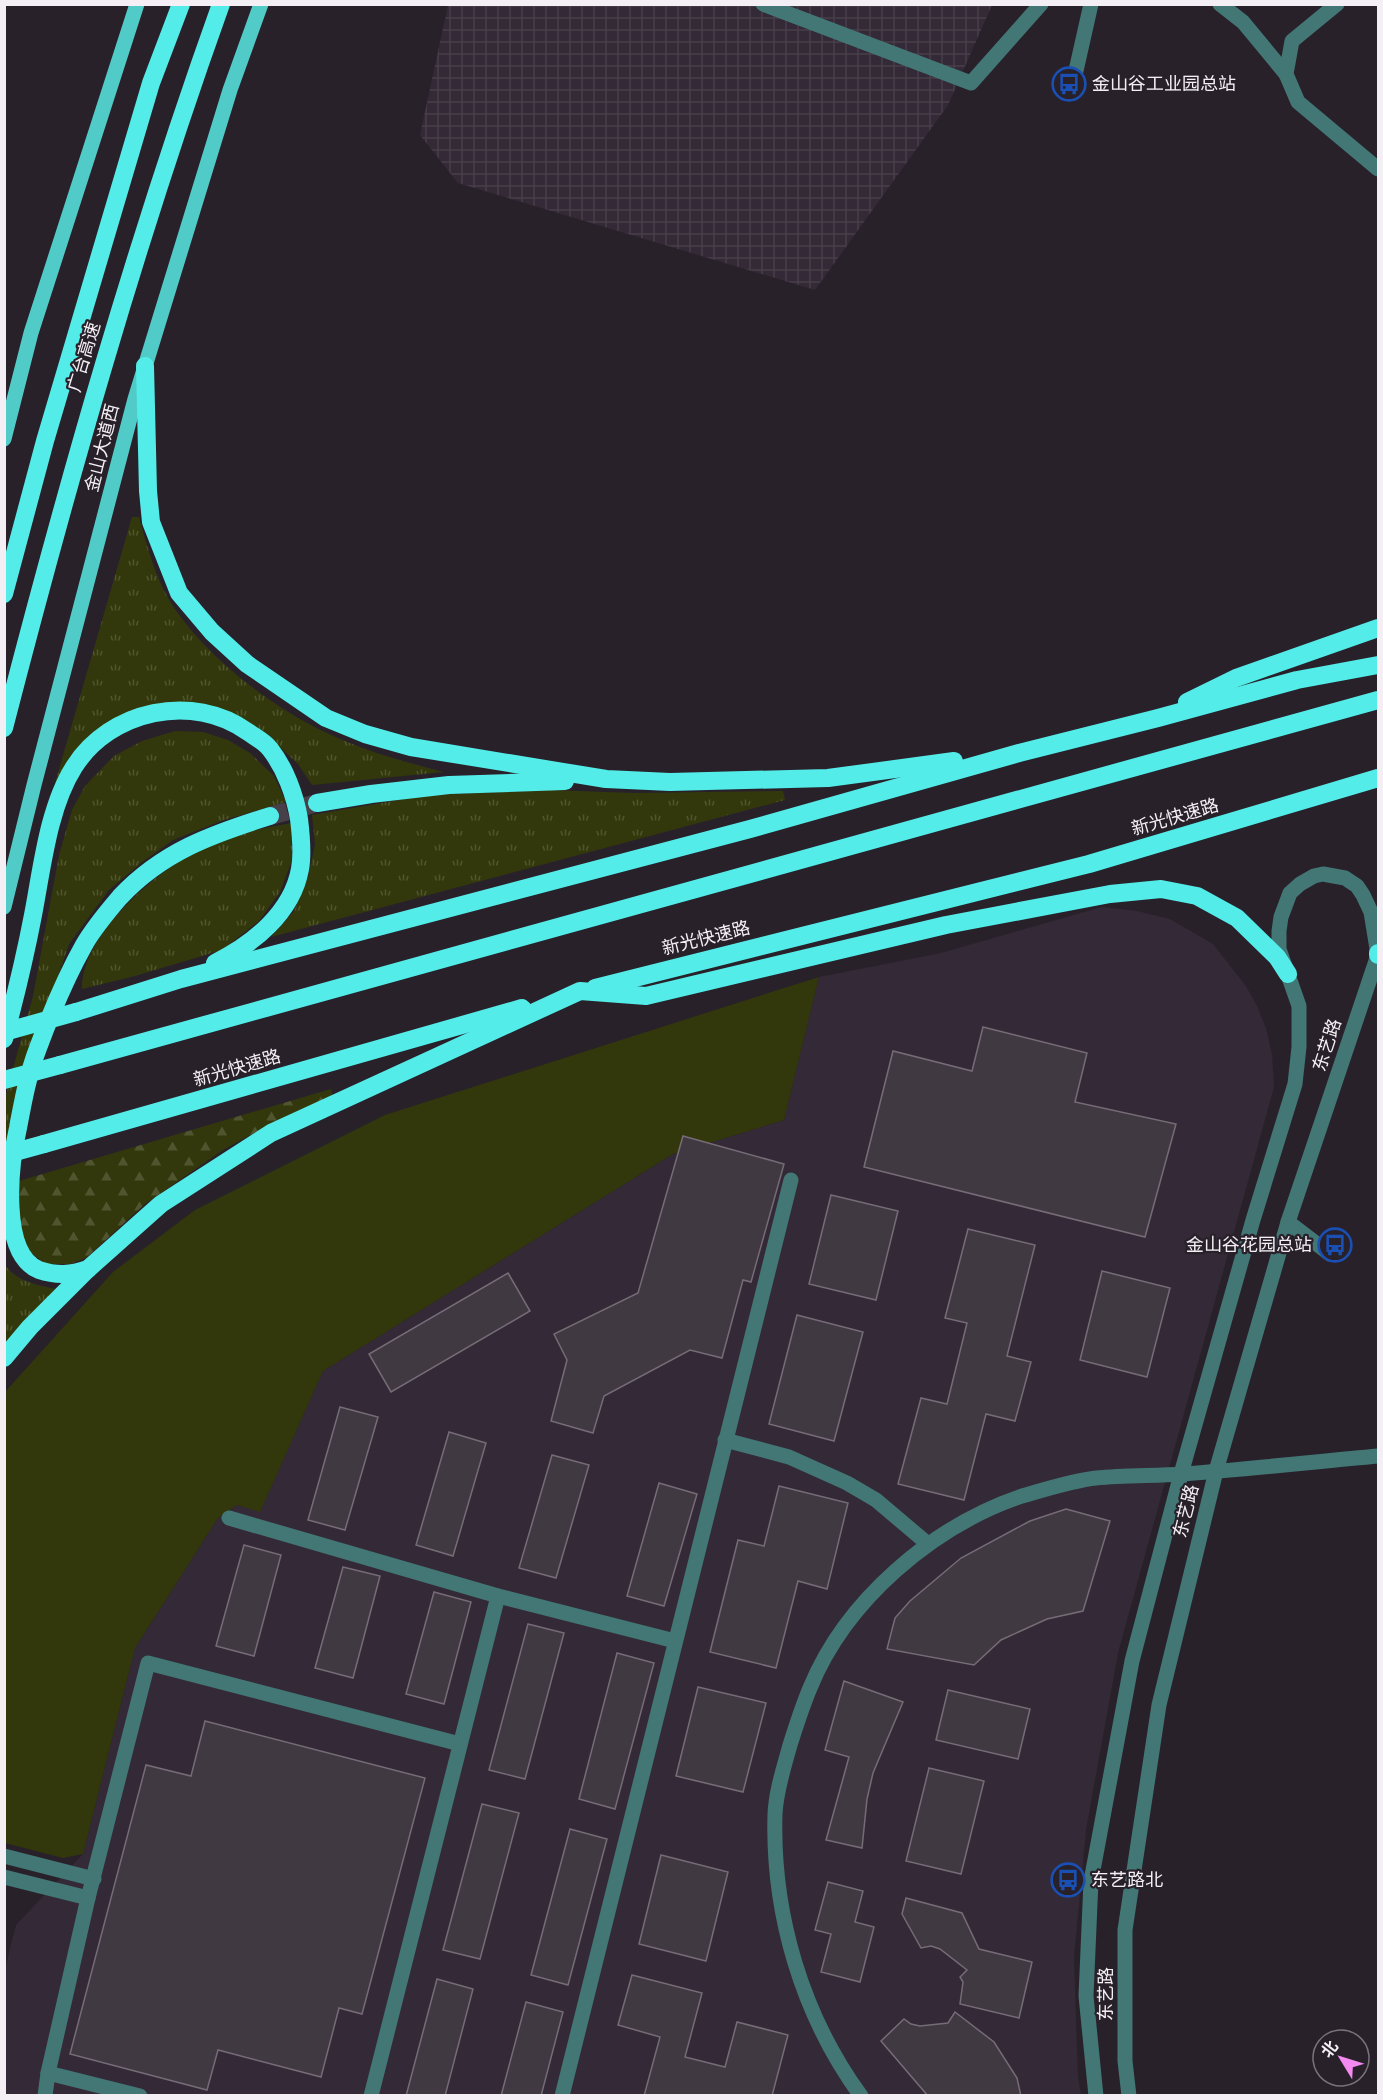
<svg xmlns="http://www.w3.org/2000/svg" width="1383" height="2100" font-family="Signika,'Noto Sans SC',sans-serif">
	<defs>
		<pattern id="industrial-grid" width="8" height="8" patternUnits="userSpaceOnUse" patternTransform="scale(1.5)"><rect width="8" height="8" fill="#342936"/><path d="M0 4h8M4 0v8" fill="none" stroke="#483e4a"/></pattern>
		<pattern id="grass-tufts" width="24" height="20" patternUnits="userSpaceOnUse" patternTransform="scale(1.5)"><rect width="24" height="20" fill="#32380b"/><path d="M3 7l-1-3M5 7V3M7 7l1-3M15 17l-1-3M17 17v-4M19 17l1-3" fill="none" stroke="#50552f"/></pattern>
		<pattern id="forest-firs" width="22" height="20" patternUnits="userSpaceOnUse" patternTransform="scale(1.5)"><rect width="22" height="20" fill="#32380b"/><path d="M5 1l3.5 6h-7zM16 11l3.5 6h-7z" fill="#50552f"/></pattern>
	</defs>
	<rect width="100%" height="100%" fill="#28212a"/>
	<!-- built -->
	<path fill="#342936" d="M1102 907 1137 911 1170 919 1213 944 1246 986 1257 1006 1266 1028 1272 1055 1274 1087 1118 1653 1086 1830 1074 1958 1078 2077 1081 2095 5 2096V1969L16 1925 83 1854 135 1648 218 1518 237 1505 260 1511 323 1371 673 1154 784 1120 819 977 941 953Z"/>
	<!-- industrial -->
	<path fill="url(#industrial-grid)" d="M448 5H992L948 105 815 290 458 183 420 135Z"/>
	<!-- grass -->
	<g fill="url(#grass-tufts)">
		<path d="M132 517H139C147 546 155 577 171 603 204 655 271 707 327 733 364 751 405 762 444 772L312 785 298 764 282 749 257 730 176 711 105 740 55 783Z"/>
		<path d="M175 731 203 732 228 740 250 753 274 776 286 802 224 820 173 840 141 863 109 890 69 944 53 991 5 1162V1098L33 996 59 855 72 810 85 786 114 756 142 741Z"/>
		<path d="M552 790 633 793 783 791 785 800 271 937 294 911 308 878 315 844 312 815 428 795Z"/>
		<path d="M292 823V860L280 892 259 921 222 950 135 976 82 989C82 932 160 868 207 845 234 833 264 828 292 823Z"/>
		<path d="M4 1263C14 1281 37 1285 56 1289L4 1345Z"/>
	</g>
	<!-- forest -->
	<path fill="url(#forest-firs)" d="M331 1089 333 1099 278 1120 223 1150 145 1204 86 1258 70 1264H45L30 1252 18 1231 19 1181Z"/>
	<!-- park -->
	<path fill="#32380b" d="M819 977 784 1120 673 1154 323 1371 260 1512 237 1505 218 1518 135 1648 83 1854 63 1858 5 1843V1392L113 1272 195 1210 385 1115Z"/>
	<!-- building -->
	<g fill="#413942" stroke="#756c77" stroke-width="1.5">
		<path d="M983 1027 1087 1053 1075 1102 1176 1124 1145 1237 864 1167 893 1051 972 1071Z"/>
		<path d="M683 1136 784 1164 751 1282 743 1280 722 1358 690 1350 604 1396 593 1433 551 1421 567 1360 554 1334 638 1293Z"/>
		<path d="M831 1195 898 1211 876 1300 809 1284Z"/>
		<path d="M968 1229 1035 1245 1007 1356 1031 1362 1015 1421 986 1414 964 1500 898 1484 921 1398 947 1404 967 1323 945 1318Z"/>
		<path d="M1102 1271 1170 1288 1147 1377 1080 1360Z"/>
		<path d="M508 1273 530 1311 391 1392 369 1354Z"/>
		<path d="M797 1315 863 1332 834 1441 769 1424Z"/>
		<path d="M340 1407 378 1417 345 1530 308 1520Z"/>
		<path d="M449 1432 486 1443 453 1556 416 1545Z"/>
		<path d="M552 1455 589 1465 556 1578 519 1568Z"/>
		<path d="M659 1483 697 1494 664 1606 627 1596Z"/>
		<path d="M779 1486 848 1503 827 1589 798 1581 776 1668 710 1652 738 1540 764 1546Z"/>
		<path d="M1066 1509 1110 1521 1083 1611 1047 1619 1001 1640 974 1665 887 1649 895 1618 910 1601 961 1558 1030 1521Z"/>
		<path d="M244 1545 281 1555 254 1656 216 1646Z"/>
		<path d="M343 1567 380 1576 353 1678 315 1668Z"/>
		<path d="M434 1592 471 1602 444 1704 406 1694Z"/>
		<path d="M528 1624 564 1633 525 1779 489 1770Z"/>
		<path d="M617 1653 654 1663 615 1809 579 1799Z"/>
		<path d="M844 1681 903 1702 873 1773 867 1799 862 1848 826 1840 849 1757 825 1750Z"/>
		<path d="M698 1687 766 1703 743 1792 676 1776Z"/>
		<path d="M948 1690 1030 1709 1018 1759 936 1740Z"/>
		<path d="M205 1721 425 1778 362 2014 339 2008 321 2077 218 2050 207 2090 70 2054 146 1765 191 1776Z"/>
		<path d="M929 1768 984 1781 961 1874 906 1861Z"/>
		<path d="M482 1804 519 1813 480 1959 443 1950Z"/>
		<path d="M570 1829 607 1839 568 1985 531 1975Z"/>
		<path d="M661 1855 728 1872 706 1961 639 1944Z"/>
		<path d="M828 1882 863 1891 855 1922 874 1927 860 1982 821 1972 831 1934 815 1930Z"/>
		<path d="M906 1898 962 1913 979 1949 1032 1962 1019 2018 960 2004 963 1982 960 1977 967 1970 940 1949 931 1946 921 1948 902 1914Z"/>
		<path d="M632 1975 702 1993 685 2057 725 2067 737 2022 788 2035 772 2096H644L660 2037 618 2025Z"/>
		<path d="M437 1979 473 1989 445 2096H406Z"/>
		<path d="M526 2002 563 2012 541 2096H501Z"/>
		<path d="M955 2012 994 2042 1017 2078 1021 2096H928L881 2041 904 2019 911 2024 920 2026 948 2023Z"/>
	</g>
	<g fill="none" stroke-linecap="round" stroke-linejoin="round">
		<!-- highway-tunnel -->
		<path stroke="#474048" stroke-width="18" stroke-dasharray="18 9" stroke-linecap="butt" d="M270 816 317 803"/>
		<!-- minor -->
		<g stroke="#427775" stroke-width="15">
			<path d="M763 4 971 83 1041 4"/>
			<path d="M1220 4 1243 22 1286 74"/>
			<path d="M1337 4 1292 41 1286 74 1298 102 1378 169"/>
			<path d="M1073 84 1091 4"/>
			<path d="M1288 1222 1330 1254"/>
			<path d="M725 1440 789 1457 847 1483 876 1500 928 1544"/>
			<path d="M229 1518 498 1596 675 1641"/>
			<path d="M4 1856 94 1879"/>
			<path d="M4 1877 88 1898"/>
			<path d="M45 2096 48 2073"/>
			<path d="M140 2096 48 2073 88 1898 148 1663 460 1744"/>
			<path d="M371 2096 498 1596"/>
			<path d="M562 2096 791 1180"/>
			<path d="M861 2096C802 2015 772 1914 775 1814 776 1791 784 1767 790 1745 796 1726 802 1707 810 1688 846 1600 933 1526 1022 1496 1043 1490 1075 1480 1096 1478 1125 1475 1154 1476 1183 1474 1248 1469 1313 1462 1378 1456"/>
			<path d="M1096 2096 1086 1996 1091 1881 1132 1661 1181 1474 1253 1220 1295 1084 1299 1047V1006L1279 949V931L1281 917 1290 893 1300 884 1314 876 1323 874 1345 878 1357 886 1363 895 1371 912 1378 955 1288 1222 1216 1471 1159 1705 1125 1930V2061L1129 2096"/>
		</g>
		<!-- major -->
		<g stroke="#51cbc8" stroke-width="15">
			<path d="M4 439 31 333 137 4"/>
			<path d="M4 907 34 785 135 399 230 90 261 4"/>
		</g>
		<!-- highway -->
		<g stroke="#53ece9" stroke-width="18">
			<path d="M145 366 148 491 151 522 179 593 212 632 247 664 326 718 365 734 411 747 606 779 670 782 828 778 954 761"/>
			<path d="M4 594 45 441 151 83 181 4"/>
			<path d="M1187 702 1236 678 1378 628"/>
			<path d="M4 728C67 484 136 241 221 4"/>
			<path d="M317 803 371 794 449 785 565 781"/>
			<path d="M1378 955V953"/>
			<path d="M595 988 1089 864 1378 778"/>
			<path d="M76 1012 181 979 750 829 1019 753 1158 718 1297 680 1378 665"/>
			<path d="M4 1039C15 998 25 957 33 915 42 869 48 808 74 767 110 710 193 692 248 732 255 737 265 742 270 749 285 768 295 795 299 819 301 835 303 853 300 869 292 913 253 944 215 963"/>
			<path d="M60 1065 1378 700"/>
			<path d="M44 1144 522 1008"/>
			<path d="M88 1269C71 1275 57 1276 39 1270 0 1254 9 1167 18 1128 23 1101 28 1074 38 1048 51 1013 66 977 84 945 93 929 108 911 120 897 162 852 212 834 270 816"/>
			<path d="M4 1358 30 1327 88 1269 161 1204 271 1133 580 991 646 996 946 925 1110 894 1161 889 1197 896 1237 918 1277 957 1288 974"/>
		</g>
		<!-- highway-bridge -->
		<g stroke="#53ece9" stroke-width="18">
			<path d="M4 1032 76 1012"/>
			<path d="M4 1080 60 1065"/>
			<path d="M4 1155 44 1144"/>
		</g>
	</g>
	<!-- icons -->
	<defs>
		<g id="bus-ring" transform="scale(1.725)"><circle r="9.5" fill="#28212a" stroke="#1a4fb4" stroke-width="1.5"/><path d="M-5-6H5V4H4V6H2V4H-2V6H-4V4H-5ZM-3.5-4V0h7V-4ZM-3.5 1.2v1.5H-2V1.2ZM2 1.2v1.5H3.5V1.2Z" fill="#1a4fb4"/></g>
	</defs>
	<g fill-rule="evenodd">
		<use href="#bus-ring" x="1069" y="84"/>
		<use href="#bus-ring" x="1335" y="1245"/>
		<use href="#bus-ring" x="1068" y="1880"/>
	</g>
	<g text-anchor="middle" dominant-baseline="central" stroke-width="4.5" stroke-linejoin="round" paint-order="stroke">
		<!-- poi labels -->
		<g font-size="18" fill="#f4eff5" stroke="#28212a" text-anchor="start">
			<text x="1092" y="84">金山谷工业园总站</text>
			<text x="1312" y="1245" text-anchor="end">金山谷花园总站</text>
			<text x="1091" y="1880">东艺路北</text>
		</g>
		<!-- street labels -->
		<g font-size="18" fill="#f4eff5" stroke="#28212a">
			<text transform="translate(84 357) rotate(-73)">广台高速</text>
			<text transform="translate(102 448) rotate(-76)">金山大道西</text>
			<text transform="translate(1175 817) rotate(-16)">新光快速路</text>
			<text transform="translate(706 938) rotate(-14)">新光快速路</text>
			<text transform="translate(1327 1045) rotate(-72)">东艺路</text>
			<text transform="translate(237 1068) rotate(-16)">新光快速路</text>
			<text transform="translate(1186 1511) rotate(-76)">东艺路</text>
			<text transform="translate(1106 1994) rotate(-90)">东艺路</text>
		</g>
	</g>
	<!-- border -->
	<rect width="1383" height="2100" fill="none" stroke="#f4eff5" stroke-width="12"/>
	<!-- north arrow -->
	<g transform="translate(1341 2058) rotate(308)"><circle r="28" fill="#28212a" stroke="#7a737b" stroke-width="1.5"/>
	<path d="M0-4.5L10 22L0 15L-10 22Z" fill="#f489f0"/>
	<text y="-9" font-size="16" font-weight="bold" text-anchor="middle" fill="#f4eff5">北</text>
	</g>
</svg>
